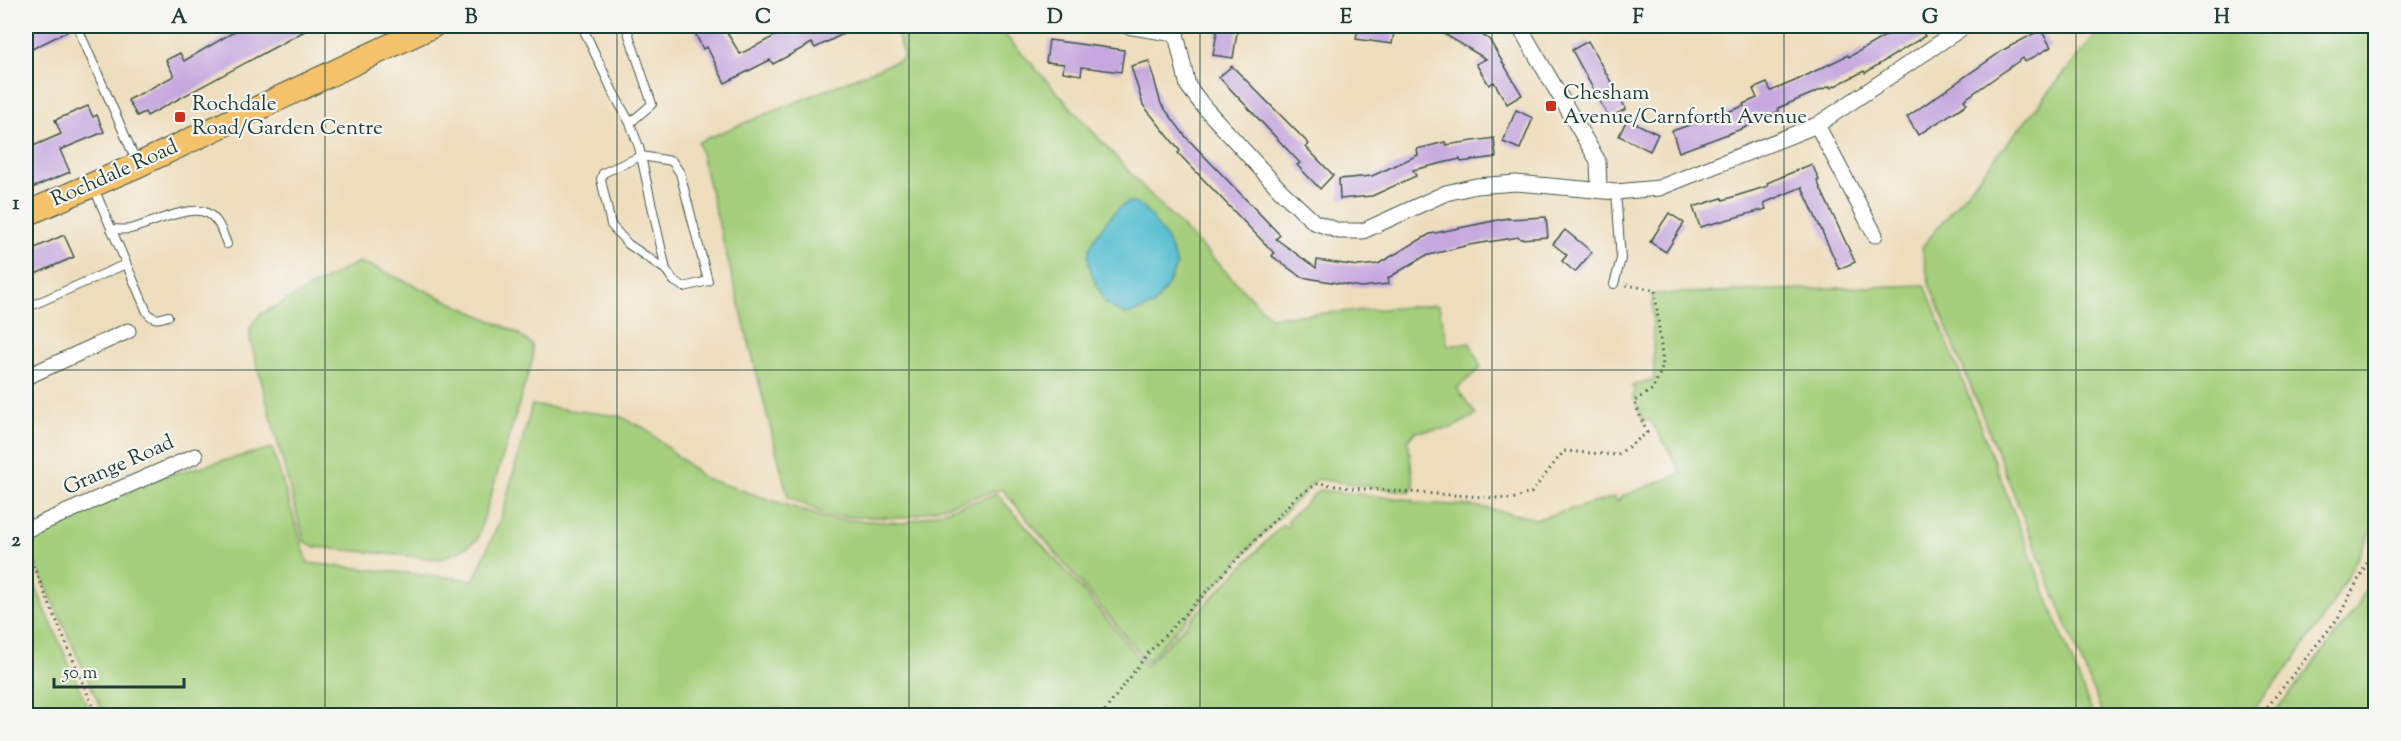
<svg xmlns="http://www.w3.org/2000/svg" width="2401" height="741" font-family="'Sorts Mill Goudy',serif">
	<rect width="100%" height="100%" fill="#f6f6f2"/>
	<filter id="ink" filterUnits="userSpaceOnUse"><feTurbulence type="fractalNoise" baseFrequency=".0167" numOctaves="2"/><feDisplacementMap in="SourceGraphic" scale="12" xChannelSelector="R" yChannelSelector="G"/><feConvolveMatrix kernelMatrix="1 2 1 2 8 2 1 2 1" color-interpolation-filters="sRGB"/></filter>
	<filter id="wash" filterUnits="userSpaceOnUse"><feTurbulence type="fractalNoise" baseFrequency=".008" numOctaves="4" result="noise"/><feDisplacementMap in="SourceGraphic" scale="24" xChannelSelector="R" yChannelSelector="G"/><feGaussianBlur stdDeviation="1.35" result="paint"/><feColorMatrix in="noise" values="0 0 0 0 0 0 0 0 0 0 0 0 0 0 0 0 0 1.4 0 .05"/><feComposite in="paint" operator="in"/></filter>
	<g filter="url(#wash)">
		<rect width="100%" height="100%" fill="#eeddbc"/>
		<!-- green -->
		<g fill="#a5cf7c" stroke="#628658" stroke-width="1.5">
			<path d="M911 26H997L1144 188 1270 317 1436 305 1439 307 1448 346 1470 343 1481 368 1457 388 1476 415 1452 428 1415 432 1408 440 1414 488H1410L1411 492 1317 479 1259 538 1147 662 1002 489 905 518 829 516 788 497 698 142 904 58 896 29Z"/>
			<path d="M2103 26H2375V525L2329 610 2291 664 2249 715H2103L1929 283 1922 247Z"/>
			<path d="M358 262 374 267 516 332 532 345 533 358 477 540 460 551 440 559 315 547 304 541 250 339V328L259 315Z"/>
			<path d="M1925 285 2093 715H104L26 542V537L165 476 272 448 308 563 474 580 502 515 532 405 619 416 644 428 704 478 829 519 905 523 997 494 1079 586 1146 666 1283 524 1286 528 1289 524 1287 521 1319 490 1413 500 1414 503 1475 506 1537 519 1615 497 1616 501 1620 500V497L1682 473 1650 419 1644 422 1633 396 1635 393 1632 386 1654 379 1652 294Z"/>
			<path d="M26 565 91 715H26Z"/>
			<path d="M2375 571V715H2273L2356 609Z"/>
		</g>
		<!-- water -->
		<path fill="#53bdd0" stroke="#397d82" stroke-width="1.5" d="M1131 202 1144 207 1167 239 1177 265 1167 287 1153 306 1126 315 1106 304C1087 263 1077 256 1109 219 1116 211 1120 204 1131 202Z"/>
		<g id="blocks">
			<!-- building -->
			<g fill="#c6a8df">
				<path d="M26 26H71L72 29 26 52Z"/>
				<path d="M244 26H314L147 116 145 112 137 116 128 100 174 76 166 60 180 53 184 61Z"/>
				<path d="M705 26H723L740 54 775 36 770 26H792L797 35 815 26H859L815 48 812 43 773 64 770 60 725 83 707 47 703 49 694 31Z"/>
				<path d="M1218 26H1238L1233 58 1213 55Z"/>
				<path d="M1358 26H1395L1392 44 1356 39Z"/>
				<path d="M1431 26H1466L1489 39 1522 95 1507 104 1494 82 1489 85 1476 64 1486 59Z"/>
				<path d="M1902 26H1919L1925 36 1865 73 1864 71 1831 88 1830 86 1778 108 1779 111 1744 128 1679 152 1672 131 1744 106 1743 104 1757 98 1753 89 1767 83 1771 91 1797 80 1848 55 1849 57Z"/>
				<path d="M2041 30 2051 47 2025 62 2023 58 1964 100 1967 104 1918 135 1907 117 2005 49Z"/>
				<path d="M1049 40 1124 50 1121 72 1082 67 1081 75 1063 72 1064 64 1046 62Z"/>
				<path d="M1588 41 1626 109 1609 118 1572 50Z"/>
				<path d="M1149 61 1161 104 1186 137 1280 235 1276 239 1316 268 1317 260 1358 266 1378 264 1430 234 1508 218V219L1546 217 1548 237 1520 239 1519 237 1469 245 1425 256 1388 278 1389 284 1361 287 1301 277 1272 256 1274 253 1178 153 1180 151 1143 105 1131 66Z"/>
				<path d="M1232 66 1309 144 1306 147 1333 175 1320 189 1297 165 1300 163 1219 77Z"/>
				<path d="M88 106 93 117 97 115 104 132 60 150 70 172 32 188 26 174V149L61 134 55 120Z"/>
				<path d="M1516 110 1533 118 1520 149 1503 142Z"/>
				<path d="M1627 119 1658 134 1650 151 1619 136Z"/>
				<path d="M1494 138 1496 157 1461 162 1460 159 1413 170 1416 176 1372 196 1340 199 1339 179 1372 176 1418 155 1417 149 1445 142 1446 145Z"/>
				<path d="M1812 164 1819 180 1817 181 1855 262 1839 269 1802 187 1764 203 1766 209 1700 227 1693 207 1722 198 1723 200 1768 186 1767 183Z"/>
				<path d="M1669 213 1684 223 1666 252 1650 242Z"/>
				<path d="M1565 230 1592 252 1575 272 1562 261 1567 255 1553 244Z"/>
				<path d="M64 235 74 257 26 278V252Z"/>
			</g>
		</g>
	</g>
	<g filter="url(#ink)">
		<use href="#blocks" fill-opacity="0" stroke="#3e5548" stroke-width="1.5"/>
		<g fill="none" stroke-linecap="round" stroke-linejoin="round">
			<!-- lane casing -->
			<g stroke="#3e5548" stroke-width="10">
				<g id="lane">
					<path d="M77 26 137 163"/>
					<path d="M582 26 613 92 630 123 639 147 666 270"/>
					<path d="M626 26 652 104 630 123"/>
					<path d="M641 156 672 161 680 173 708 281 684 287 674 281 666 270 628 244 611 225 601 179 603 173Z"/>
					<path d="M93 186 147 312C153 321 159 319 168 316"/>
					<path d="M111 229C117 229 124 230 130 229 148 225 190 204 207 213 219 219 222 232 227 244"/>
					<path d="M1614 284 1621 259 1616 192"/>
					<path d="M26 308 126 264"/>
				</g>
			</g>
			<!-- street casing -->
			<g stroke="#3e5548" stroke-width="17">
				<g id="street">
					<path d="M1127 26 1176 34"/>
					<path d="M1179 26 1176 34 1188 86 1204 107 1280 190 1314 222 1339 231H1363L1446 193 1476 186 1516 183 1616 192 1659 188 1817 125 1965 26"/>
					<path d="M1519 26 1598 161 1599 190"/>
					<path d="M1817 125 1875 235"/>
					<path d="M26 377 128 331"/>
					<path d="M26 530 195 456"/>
				</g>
			</g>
			<!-- primary casing -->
			<g stroke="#3e5548" stroke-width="26">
				<path id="primary" d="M26 214 138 165 432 26"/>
			</g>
			<!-- path -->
			<g stroke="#3e5548" stroke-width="3" stroke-dasharray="1.5 4.5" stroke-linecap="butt">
				<path d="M26 549 97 716"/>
				<path d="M1101 716 1148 653 1296 497 1319 483 1350 488 1512 499 1531 493 1564 451 1617 455 1647 433 1634 401 1653 389 1663 366 1655 290 1626 285"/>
				<path d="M2260 716 2338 618 2376 546"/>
			</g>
			<!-- lane -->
			<use href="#lane" stroke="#fff" stroke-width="8"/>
			<!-- street -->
			<use href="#street" stroke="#fff" stroke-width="15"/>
			<!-- primary -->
			<use href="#primary" stroke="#f4c26a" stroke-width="24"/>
		</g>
	</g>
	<!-- grid -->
	<path fill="none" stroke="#1f3d34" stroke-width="1.5" stroke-opacity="0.55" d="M325 26V716M617 26V716M909 26V716M1200 26V716M1492 26V716M1784 26V716M2076 26V716M26 370H2376"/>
	<!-- markers -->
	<g fill="#c8321e" stroke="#f6f6f2" stroke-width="2">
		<rect x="1545" y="100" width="12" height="12" rx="3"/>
		<rect x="174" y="111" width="12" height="12" rx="3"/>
	</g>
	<g text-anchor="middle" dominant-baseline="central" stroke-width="4.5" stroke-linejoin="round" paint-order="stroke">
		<!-- poi labels -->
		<g font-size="21" fill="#1f3d34" stroke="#f6f6f2" text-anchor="start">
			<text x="1563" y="94">Chesham<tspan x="1563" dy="24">Avenue/Carnforth Avenue</tspan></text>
			<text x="192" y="105">Rochdale<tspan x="192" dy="24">Road/Garden Centre</tspan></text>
		</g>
		<!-- street labels -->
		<g font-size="21" fill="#1f3d34" stroke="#f6f6f2">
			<text transform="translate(115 174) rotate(-24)">Rochdale Road</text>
			<text transform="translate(119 466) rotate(-24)">Grange Road</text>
		</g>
	</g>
	<!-- margin -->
	<rect width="2401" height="741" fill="none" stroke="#f6f6f2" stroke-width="66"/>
	<!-- scale -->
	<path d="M54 678v9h130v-9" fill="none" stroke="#1f3d34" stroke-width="3"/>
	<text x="63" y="678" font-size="18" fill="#1f3d34" stroke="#f6f6f2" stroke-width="4.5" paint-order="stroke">50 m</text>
	<rect x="33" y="33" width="2335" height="675" fill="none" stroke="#1f3d34" stroke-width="2"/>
	<g font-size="20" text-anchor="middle" font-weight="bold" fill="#1f3d34">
		<text x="179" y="23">A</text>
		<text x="471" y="23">B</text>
		<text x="763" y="23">C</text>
		<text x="1055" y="23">D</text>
		<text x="1346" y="23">E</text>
		<text x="1638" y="23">F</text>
		<text x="1930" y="23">G</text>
		<text x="2222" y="23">H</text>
		<text x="16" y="209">1</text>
		<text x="16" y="546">2</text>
	</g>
</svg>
